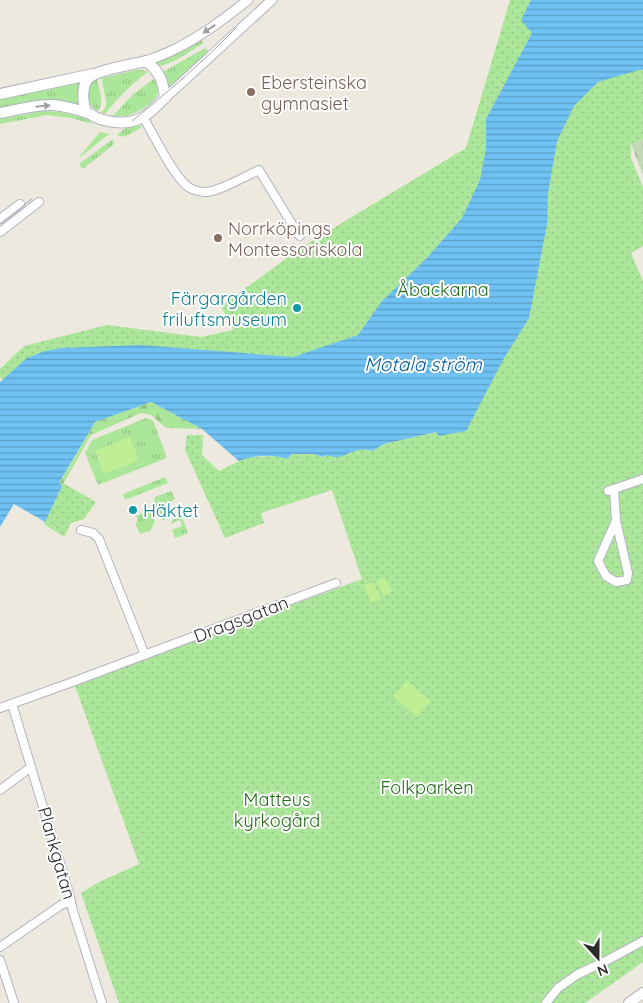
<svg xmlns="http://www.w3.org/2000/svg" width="643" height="1003" font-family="Quicksand,sans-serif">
	<defs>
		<pattern id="grass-tufts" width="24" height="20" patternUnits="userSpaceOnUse" patternTransform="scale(1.25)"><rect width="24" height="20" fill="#ace69a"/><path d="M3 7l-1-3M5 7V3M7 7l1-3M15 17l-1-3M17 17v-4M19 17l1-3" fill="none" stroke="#94c585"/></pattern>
		<pattern id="forest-firs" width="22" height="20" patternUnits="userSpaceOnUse" patternTransform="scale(1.25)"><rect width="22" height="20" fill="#ace69a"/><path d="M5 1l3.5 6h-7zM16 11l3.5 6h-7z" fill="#94c585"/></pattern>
		<pattern id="cemetery-stones" width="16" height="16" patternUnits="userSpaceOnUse" patternTransform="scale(1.25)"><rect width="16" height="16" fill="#c3d9b5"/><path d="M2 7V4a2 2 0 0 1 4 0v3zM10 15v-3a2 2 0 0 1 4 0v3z" fill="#a8ba9c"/></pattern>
		<pattern id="park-dots" width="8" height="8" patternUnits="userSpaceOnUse" patternTransform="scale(1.25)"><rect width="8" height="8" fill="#ace69a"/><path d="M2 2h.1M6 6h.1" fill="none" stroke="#94c585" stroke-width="1.8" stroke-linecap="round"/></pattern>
		<pattern id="water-rules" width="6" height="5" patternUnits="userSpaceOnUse" patternTransform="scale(1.25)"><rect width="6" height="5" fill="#6fc2f3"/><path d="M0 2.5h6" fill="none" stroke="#5b9ec5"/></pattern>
	</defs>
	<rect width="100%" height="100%" fill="#eee9df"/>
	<!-- grass -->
	<g fill="url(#grass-tufts)">
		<path d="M201 39 203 43C191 51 172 65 158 66L156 65 158 61 176 54Z"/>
		<path d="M205 48 209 52 169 88 163 72Z"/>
		<path d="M136 70H143L148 72C131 84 118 98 105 114L101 113 106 106V102L102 80V78Z"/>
		<path d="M155 78C158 83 160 91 156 97 151 105 134 115 125 116 121 116 117 116 113 116L132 95Z"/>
		<path d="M97 79C99 89 105 102 98 111 84 103 83 87 97 79Z"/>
		<path d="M81 82 78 92 80 106 45 100 0 108V98Z"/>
		<path d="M43 111C61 111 75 115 92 121L91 123H89L71 118 47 115 0 124V119Z"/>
		<path d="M139 125 142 127C135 131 125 140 117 135L125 128Z"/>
		<path d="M100 132 109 134 79 158V157Z"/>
		<path d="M113 139 114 143 113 145 83 169 79 164Z"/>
		<path d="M146 418 153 420 167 458 98 485 85 453 92 440Z"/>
		<path d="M165 477 168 483 125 500 123 494Z"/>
		<path d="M171 491 175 499 172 501 171 503 172 506 174 507 177 506 178 508 165 520H162L154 501 155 497Z"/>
		<path d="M148 511 151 512 155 521 150 531 140 534 135 523 137 522 138 519 137 517 135 516Z"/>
		<path d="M180 512 188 533 175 538 172 530 182 526 180 520 171 524 175 514Z"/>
	</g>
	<!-- forest -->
	<path fill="url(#forest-firs)" d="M151 402 202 429 166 428 151 415 141 413 91 435 62 486 59 484 95 422Z"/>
	<!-- cemetery -->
	<path fill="url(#cemetery-stones)" d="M643 139V175L631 144Z"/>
	<!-- park -->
	<g fill="url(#park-dots)">
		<path d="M510 0H643V139L631 144V158L643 187V246L631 253 643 281V962L585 1003H119L81 893 99 882 139 864 75 686 362 579 332 490 261 513 264 523 225 538 185 450 187 435H203L202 455 219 471 239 461 250 457 279 456 287 459 292 454H313L323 457 328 455 350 454 354 450 365 449 372 451 384 444 436 432 439 436 443 432 8 386 0 377V369L24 346 107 325 201 337 233 330 221 306 302 247 466 148Z"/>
		<path d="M63 483 96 502 84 519 71 523 64 537 44 524Z"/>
	</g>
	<!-- pitch -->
	<g fill="#bfee95">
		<path d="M130 437 139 460 104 474 95 451Z"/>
		<path d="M384 577 392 591 384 596 376 582Z"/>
		<path d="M373 582 381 599 371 603 364 585Z"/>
		<path d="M407 681 431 701 417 717 393 696Z"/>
	</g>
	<!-- water -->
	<path fill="url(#water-rules)" d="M531 0H643V70H639L598 82 574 106 557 141 548 193 547 224 529 318 503 360 466 431 439 436 436 432 384 444 372 451C353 444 343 463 328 455L323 457 313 454H292L287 459C272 454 254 455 239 461L202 429 151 402 95 422 59 483 62 486 45 522 14 504 0 527V382L27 358 45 351 62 348 141 345 293 357 358 335 382 301 426 259 462 218 480 180 486 148V119L532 33 521 20Z"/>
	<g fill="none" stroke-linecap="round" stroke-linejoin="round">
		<!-- minor casing -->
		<g stroke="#b2b3c0" stroke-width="10">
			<g id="minor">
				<path d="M143 117C153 133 175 180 190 188 193 190 201 192 205 192 218 192 246 176 259 170L298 234 300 236"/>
				<path d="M0 219 20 204"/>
				<path d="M0 232 39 202"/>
				<path d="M614 489 616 521 628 573 627 580 616 582 606 576 598 561 616 521"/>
				<path d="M608 491 643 479"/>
				<path d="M81 530 93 533 99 539 145 655"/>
				<path d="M12 704 69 893 73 911 102 1003"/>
				<path d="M0 708 67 684 336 583"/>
				<path d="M0 790 31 767"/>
				<path d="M0 947 61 905 71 901"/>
				<path d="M0 960 14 1003"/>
				<path d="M546 1003 558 988 578 974 604 962 643 941"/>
			</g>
		</g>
		<!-- tertiary casing -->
		<g stroke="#b2b3c0" stroke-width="11">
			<g id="tertiary">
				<path d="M146 61C154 58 163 55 171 51 199 38 224 19 248 0"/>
				<path d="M165 98 272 0"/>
			</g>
		</g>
		<!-- secondary casing -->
		<g stroke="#b2b3c0" stroke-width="12">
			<g id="secondary">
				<path d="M0 94 93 74"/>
				<path d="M0 113C17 110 36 104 54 105 64 106 75 109 85 112 88 113 92 115 95 117 109 123 127 125 141 118 150 114 157 105 165 98 163 81 160 72 146 61 132 65 98 69 89 78 86 81 84 85 84 89 82 96 84 105 86 112"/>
				<path d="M629 1003 643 993"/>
			</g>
		</g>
		<!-- minor -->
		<use href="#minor" stroke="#fff" stroke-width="8"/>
		<!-- tertiary -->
		<use href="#tertiary" stroke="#fff" stroke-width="9"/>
		<!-- secondary -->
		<use href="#secondary" stroke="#fff" stroke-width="10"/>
		<!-- tram -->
		<g stroke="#a1a2b7" stroke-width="1">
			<path d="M132 121C168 92 204 61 236 28"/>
			<path d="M0 224 32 199"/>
		</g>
	</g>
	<!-- one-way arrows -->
	<defs><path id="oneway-solid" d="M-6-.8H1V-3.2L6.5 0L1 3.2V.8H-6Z" transform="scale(1.25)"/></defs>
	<g fill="#a0a0a0">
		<use href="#oneway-solid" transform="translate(209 29) rotate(147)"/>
		<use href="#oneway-solid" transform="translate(43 106) rotate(-6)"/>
	</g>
	<!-- markers -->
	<g fill="#8d6e63" stroke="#fff" stroke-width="2">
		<circle cx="251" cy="92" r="5"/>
		<circle cx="218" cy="238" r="5"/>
	</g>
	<g fill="#0f9aa8" stroke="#fff" stroke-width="2">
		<circle cx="297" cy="308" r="5"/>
		<circle cx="133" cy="510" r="5"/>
	</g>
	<g text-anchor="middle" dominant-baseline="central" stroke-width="4" stroke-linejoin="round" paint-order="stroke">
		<!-- education labels -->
		<g font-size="18" fill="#785e54" stroke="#fff" text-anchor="start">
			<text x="261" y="82">Ebersteinska<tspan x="261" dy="21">gymnasiet</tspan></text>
			<text x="228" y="228">Norrköpings<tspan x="228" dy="21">Montessoriskola</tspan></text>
		</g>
		<!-- park labels -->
		<g font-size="18" fill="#216e18" stroke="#fff">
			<text x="443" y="289">Åbackarna</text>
			<text x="427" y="787">Folkparken</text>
			<text x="277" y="799">Matteus<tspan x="277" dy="21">kyrkogård</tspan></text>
		</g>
		<!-- culture labels -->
		<g font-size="18" fill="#0d838f" stroke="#fff" text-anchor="end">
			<text x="287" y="298">Färgargården<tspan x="287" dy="21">friluftsmuseum</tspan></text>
			<text x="143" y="510" text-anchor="start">Häktet</text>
		</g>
		<!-- street labels -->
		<g font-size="18" fill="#2c2c2c" stroke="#fff">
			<text transform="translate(241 619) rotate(-21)">Dragsgatan</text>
			<text transform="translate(57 853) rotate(74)">Plankgatan</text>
		</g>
		<!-- water labels -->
		<g font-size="19" font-style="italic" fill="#095fa4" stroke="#fff">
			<text x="423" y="364">Motala ström</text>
		</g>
	</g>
	<!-- north arrow -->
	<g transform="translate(598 958) rotate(159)" stroke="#ffffff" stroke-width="4" paint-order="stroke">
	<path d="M0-4L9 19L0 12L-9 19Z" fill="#2c2c2c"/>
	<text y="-8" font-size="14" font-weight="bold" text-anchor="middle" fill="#2c2c2c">N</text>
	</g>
</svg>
